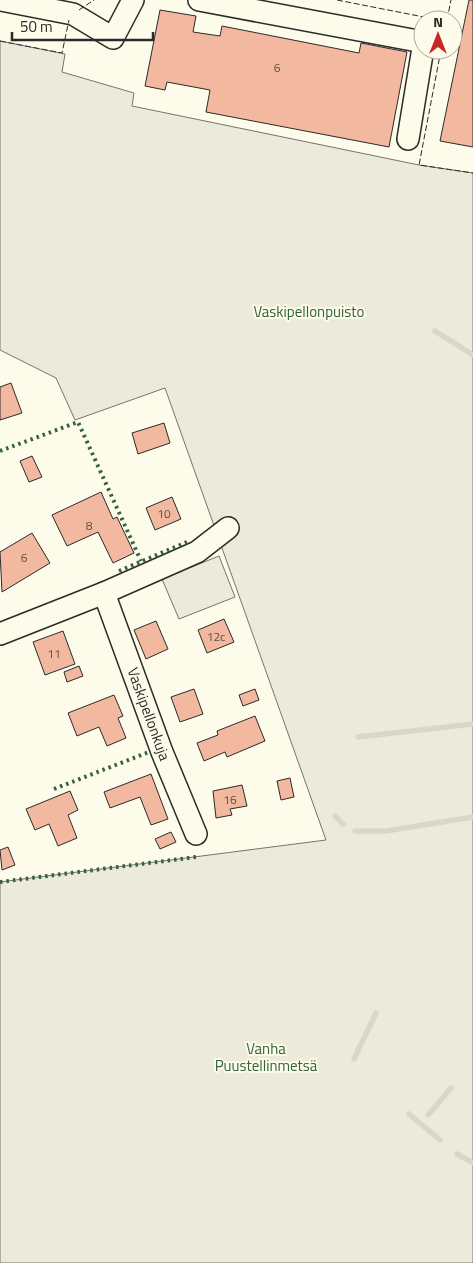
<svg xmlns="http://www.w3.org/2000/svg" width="473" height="1263" font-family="'Titillium Web',sans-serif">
	<rect width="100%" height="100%" fill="#fdfbea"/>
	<!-- green -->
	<g fill="#ecebdb" stroke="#74746e">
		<path d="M0 41 65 54 62 72 134 93 132 106 419 165 473 173V1263H0V882L326 840 165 388 75 420 56 378 0 350Z"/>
		<path d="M219 556 235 597 179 619 162 579Z"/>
	</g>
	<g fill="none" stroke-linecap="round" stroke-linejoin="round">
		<!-- stream -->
		<g stroke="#d8d7c9" stroke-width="5.5">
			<path d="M435 331 473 355"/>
			<path d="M358 737 473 724"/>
			<path d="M335 816 343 824"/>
			<path d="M355 831H386L473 817"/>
			<path d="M354 1059 376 1013"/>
			<path d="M409 1114 440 1140"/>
			<path d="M428 1115 451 1088"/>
			<path d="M457 1154 473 1163"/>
		</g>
	</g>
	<!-- building -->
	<g fill="#f2b8a0" stroke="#2b2b2b">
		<path d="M469 0H473V147L440 141Z"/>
		<path d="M160 10 196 16 193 32 220 36 222 26 359 53 361 43 407 52 389 147 206 112 210 90 167 82 165 90 145 86Z"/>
		<path d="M11 383 22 413 0 420V387Z"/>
		<path d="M164 423 170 443 138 454 132 433Z"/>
		<path d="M32 456 42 477 29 482 20 461Z"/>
		<path d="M101 492 113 519 117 517 134 553 113 563 98 532 67 546 52 515Z"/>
		<path d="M172 497 181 519 155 530 146 508Z"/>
		<path d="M32 533 50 563 2 592 0 552Z"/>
		<path d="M224 619 234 642 207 653 198 630Z"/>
		<path d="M156 621 168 649 146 659 134 630Z"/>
		<path d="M63 631 75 664 45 675 33 642Z"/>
		<path d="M79 666 83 676 67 682 64 672Z"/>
		<path d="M194 689 203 714 180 722 171 697Z"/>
		<path d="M255 689 259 700 243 706 239 695Z"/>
		<path d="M114 695 123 716 118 718 126 738 107 746 99 727 77 736 68 713Z"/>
		<path d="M255 716 265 741 227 757 225 752 204 761 197 743 218 735 217 731Z"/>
		<path d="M151 774 168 819 151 825 140 797 110 808 104 792Z"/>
		<path d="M290 778 294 797 281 800 277 781Z"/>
		<path d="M242 785 247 806 230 809 232 815 216 818 213 791Z"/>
		<path d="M70 791 78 810 68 815 77 838 58 846 49 824 35 830 26 809Z"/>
		<path d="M171 832 176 842 160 849 155 839Z"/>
		<path d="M8 847 15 865 2 870 0 850Z"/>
	</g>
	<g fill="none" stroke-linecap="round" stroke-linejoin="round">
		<!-- minor casing -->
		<g stroke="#2b2b2b" stroke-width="24">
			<g id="minor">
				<path d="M1 0 73 14 113 38 133 0"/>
				<path d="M199 0 423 42"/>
				<path d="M408 139 423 48"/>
				<path d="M104 593 162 752 196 834"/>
				<path d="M0 634 104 593 197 552 228 528"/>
			</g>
		</g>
		<!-- minor -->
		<use href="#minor" stroke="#fdfbea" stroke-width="21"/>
		<!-- hedge -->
		<g stroke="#34623c" stroke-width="4" stroke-dasharray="2.5 4" stroke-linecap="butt">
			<path d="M0 451 78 422 141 561"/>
			<path d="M119 571 187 542"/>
			<path d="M54 789 149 752"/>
			<path d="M0 882 196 857"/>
		</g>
		<!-- fence -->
		<g stroke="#2b2b2b" stroke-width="1" stroke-dasharray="6 2.5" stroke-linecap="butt">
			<path d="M337 0 439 20"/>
			<path d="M79 10 94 0"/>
			<path d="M447 20 451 0"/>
			<path d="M0 41 62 53 69 20"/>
			<path d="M441 50 419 165 473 173"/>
		</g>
	</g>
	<g text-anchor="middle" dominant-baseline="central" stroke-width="4" stroke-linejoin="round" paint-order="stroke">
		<!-- number labels -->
		<g font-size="12" fill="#5d4e48">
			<text x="277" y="67">6</text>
			<text x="164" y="513">10</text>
			<text x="89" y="525">8</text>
			<text x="24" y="557">6</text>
			<text x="216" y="636">12c</text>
			<text x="54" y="653">11</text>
			<text x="230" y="799">16</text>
		</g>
		<!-- park labels -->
		<g font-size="15" fill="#34623c" stroke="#fdfbea">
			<text x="309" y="311">Vaskipellonpuisto</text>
			<text x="266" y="1048">Vanha<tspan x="266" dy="17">Puustellinmetsä</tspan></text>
		</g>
		<!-- street labels -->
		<g font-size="15" fill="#2b2b2b" stroke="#fdfbea">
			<text transform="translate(149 714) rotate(70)">Vaskipellonkuja</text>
		</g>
	</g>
	<!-- north arrow -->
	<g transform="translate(438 35)"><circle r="24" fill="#fdfbea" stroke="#a9a89e"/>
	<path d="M0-4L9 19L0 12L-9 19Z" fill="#c62828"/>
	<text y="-8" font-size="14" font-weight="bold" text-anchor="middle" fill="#2b2b2b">N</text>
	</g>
	<!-- scale -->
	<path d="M12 32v8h141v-8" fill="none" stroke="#2b2b2b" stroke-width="2.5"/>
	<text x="20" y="32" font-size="15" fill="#2b2b2b" stroke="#fdfbea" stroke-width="4" paint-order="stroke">50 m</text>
</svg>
